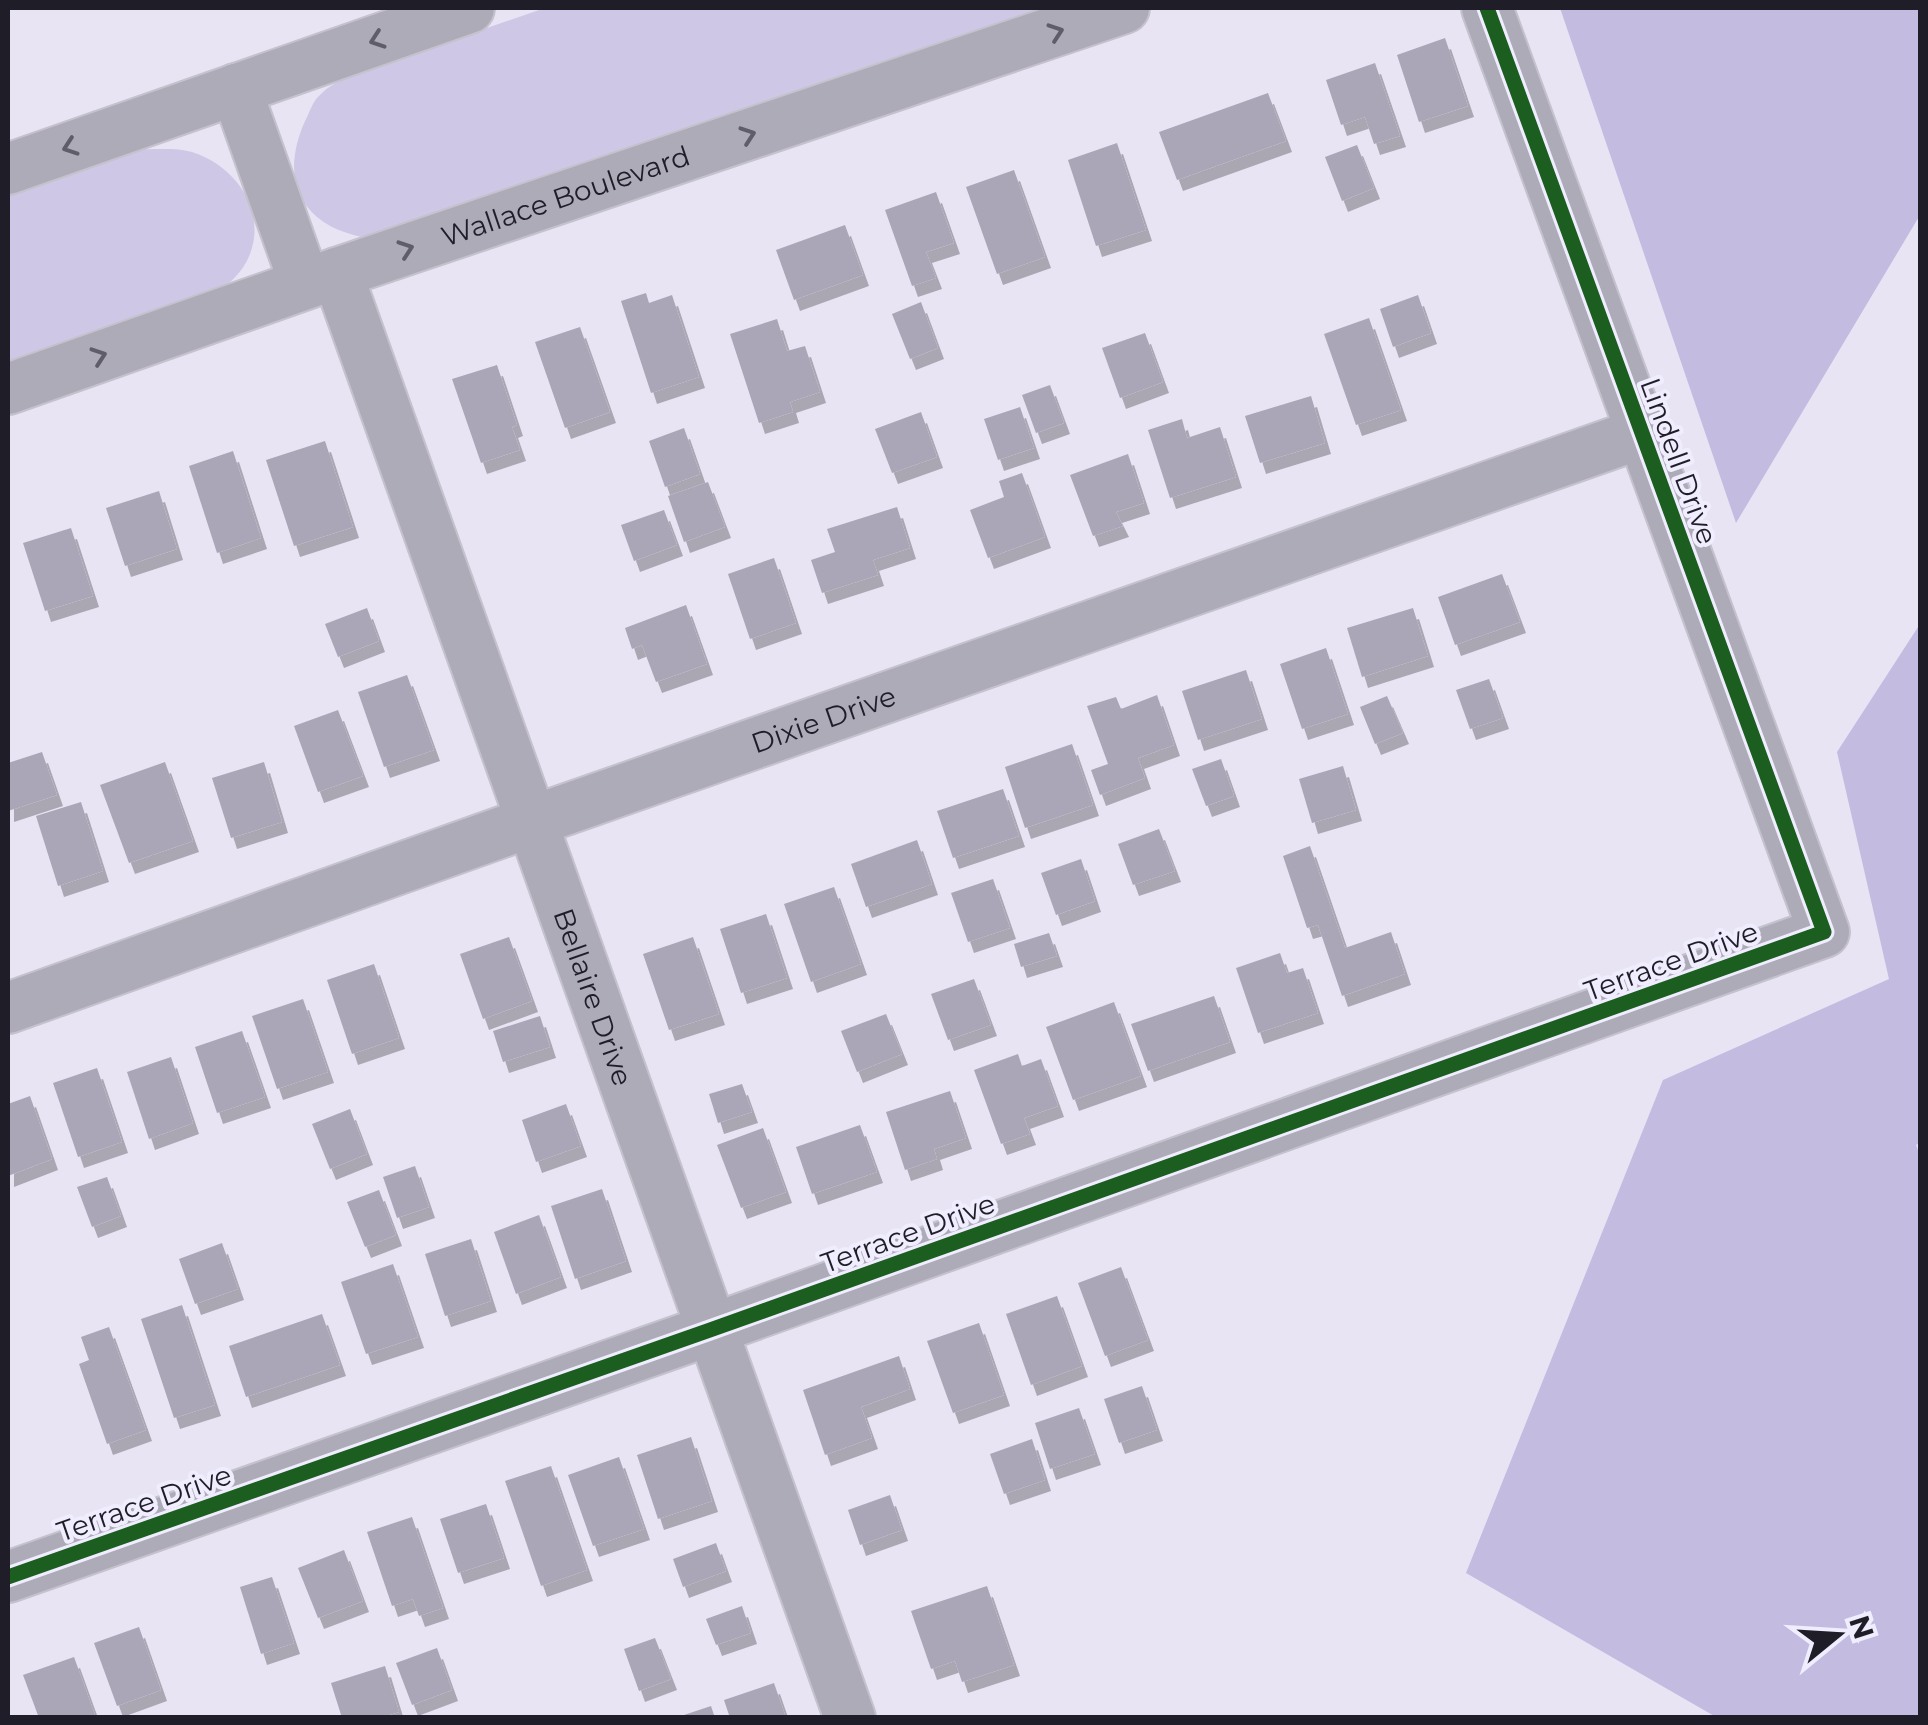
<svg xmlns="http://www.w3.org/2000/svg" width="1928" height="1725" font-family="Montserrat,sans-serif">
	<defs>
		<filter id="shadow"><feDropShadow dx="6" dy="11" stdDeviation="0" flood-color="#0004"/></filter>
	</defs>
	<rect width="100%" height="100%" fill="#e8e4f4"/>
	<!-- green -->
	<g fill="#cec7e6">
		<path d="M545 8H1063L376 240C356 236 333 231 317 217 285 190 291 148 308 115 311 108 314 100 320 95 329 85 342 80 354 74Z"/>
		<path d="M138 149C155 150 174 147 192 152 234 165 267 209 250 254 242 275 226 286 209 299L8 376V194Z"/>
	</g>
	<!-- forest -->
	<g fill="#c3bbe0">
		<path d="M1560 8H1920V215L1736 523Z"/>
		<path d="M1920 624V1142L1916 1145 1920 1156V1717H1716L1466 1573 1663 1080 1889 979 1837 752Z"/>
	</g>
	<!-- building -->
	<g fill="#aaa6b7" filter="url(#shadow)">
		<path d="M1445 38 1468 106 1419 122 1397 55Z"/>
		<path d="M1375 63 1400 136 1374 144 1365 117 1341 125 1326 80Z"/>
		<path d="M1268 93 1286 141 1177 180 1159 132Z"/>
		<path d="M1117 143 1146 230 1096 246 1068 160Z"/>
		<path d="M1357 145 1374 188 1342 201 1325 157Z"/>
		<path d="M1014 170 1045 257 997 274 966 187Z"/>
		<path d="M936 192 954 243 926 252 936 278 912 286 885 210Z"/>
		<path d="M845 225 863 275 794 300 776 250Z"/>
		<path d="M646 293 649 303 672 295 699 377 651 393 621 301Z"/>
		<path d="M1418 295 1431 333 1393 347 1380 309Z"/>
		<path d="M921 302 938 348 910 359 892 314Z"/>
		<path d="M1369 318 1401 410 1356 425 1324 334Z"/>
		<path d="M777 319 787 351 805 346 820 392 790 402 793 412 759 423 730 334Z"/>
		<path d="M580 327 610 412 565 428 535 342Z"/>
		<path d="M1145 333 1163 382 1120 398 1102 348Z"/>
		<path d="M497 365 517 425 512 427 520 450 481 463 452 379Z"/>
		<path d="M1050 385 1064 423 1036 433 1022 395Z"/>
		<path d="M1311 396 1325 443 1260 463 1245 416Z"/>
		<path d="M1020 407 1034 448 998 460 984 419Z"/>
		<path d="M921 412 937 457 892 473 875 429Z"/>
		<path d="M1182 419 1187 438 1220 427 1236 477 1170 498 1148 430Z"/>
		<path d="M684 428 700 474 665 487 649 441Z"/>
		<path d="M325 441 353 527 294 546 266 460Z"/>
		<path d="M233 451 261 538 217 553 189 466Z"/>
		<path d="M1128 454 1144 503 1116 512 1123 526 1093 536 1070 475Z"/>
		<path d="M1022 473 1045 537 988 558 970 510 1004 497 999 481Z"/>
		<path d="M708 482 725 527 684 542 668 496Z"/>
		<path d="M159 491 177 549 125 566 106 508Z"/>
		<path d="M897 507 910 548 873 560 878 575 822 593 811 560 835 552 827 529Z"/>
		<path d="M664 510 677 545 634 561 621 525Z"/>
		<path d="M71 528 93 596 45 611 23 543Z"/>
		<path d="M774 558 796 623 750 639 728 574Z"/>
		<path d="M1502 574 1520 622 1455 645 1438 597Z"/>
		<path d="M686 605 707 664 656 682 642 645 632 649 625 628Z"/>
		<path d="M367 608 379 641 338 657 325 624Z"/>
		<path d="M1413 608 1428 656 1362 677 1347 628Z"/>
		<path d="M1326 648 1348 714 1302 729 1280 664Z"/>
		<path d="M1246 670 1262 719 1198 740 1182 691Z"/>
		<path d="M407 675 434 750 384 767 358 692Z"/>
		<path d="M1489 679 1503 718 1470 729 1456 690Z"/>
		<path d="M1157 695 1174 745 1138 758 1145 778 1100 795 1091 770 1108 764 1087 706 1116 697 1121 709Z"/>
		<path d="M1387 696 1403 733 1375 744 1360 707Z"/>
		<path d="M338 710 363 776 318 792 294 726Z"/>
		<path d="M1072 744 1093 805 1025 828 1005 767Z"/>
		<path d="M42 752 57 795 8 811V763Z"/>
		<path d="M1221 759 1234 796 1206 806 1192 769Z"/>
		<path d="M165 762 193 841 129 863 100 785Z"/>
		<path d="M264 762 282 822 231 838 212 778Z"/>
		<path d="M1343 766 1356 810 1312 823 1299 779Z"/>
		<path d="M1003 789 1019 836 953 858 937 811Z"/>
		<path d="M81 802 103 871 58 886 36 816Z"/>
		<path d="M1159 829 1175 871 1133 885 1118 844Z"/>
		<path d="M917 840 932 884 866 907 851 864Z"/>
		<path d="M1310 846 1345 948 1391 932 1405 974 1342 996 1318 925 1307 928 1283 856Z"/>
		<path d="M1081 859 1095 901 1056 915 1041 873Z"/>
		<path d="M993 879 1010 928 968 942 951 893Z"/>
		<path d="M834 887 861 964 811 982 784 904Z"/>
		<path d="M766 914 787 978 741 993 720 929Z"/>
		<path d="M1049 933 1057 956 1021 967 1014 944Z"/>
		<path d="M509 937 532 1001 483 1019 460 954Z"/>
		<path d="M693 937 719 1014 669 1030 643 954Z"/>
		<path d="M1280 953 1287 973 1303 968 1318 1013 1258 1033 1236 968Z"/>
		<path d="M374 964 399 1038 352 1054 327 980Z"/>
		<path d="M974 979 991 1025 948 1040 931 994Z"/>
		<path d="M1214 996 1230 1042 1148 1071 1131 1024Z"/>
		<path d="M303 999 328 1072 277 1089 252 1016Z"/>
		<path d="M1114 1002 1141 1076 1073 1100 1046 1027Z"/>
		<path d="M886 1014 902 1054 857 1072 841 1031Z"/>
		<path d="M540 1016 550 1047 503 1062 493 1031Z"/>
		<path d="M242 1031 265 1097 217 1113 195 1047Z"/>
		<path d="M1018 1054 1022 1066 1041 1059 1058 1106 1024 1118 1030 1134 1001 1144 974 1070Z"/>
		<path d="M171 1057 193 1123 149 1139 127 1072Z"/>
		<path d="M97 1068 122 1142 78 1157 53 1083Z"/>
		<path d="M742 1084 752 1112 718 1123 709 1094Z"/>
		<path d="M950 1091 966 1138 934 1149 937 1159 905 1170 886 1112Z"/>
		<path d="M30 1096 52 1159 8 1176V1104Z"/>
		<path d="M566 1104 581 1146 536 1162 522 1120Z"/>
		<path d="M350 1109 367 1154 330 1169 312 1124Z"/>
		<path d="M860 1125 877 1172 812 1194 796 1147Z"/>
		<path d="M763 1128 786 1192 741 1208 717 1145Z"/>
		<path d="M415 1166 429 1207 397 1218 383 1177Z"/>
		<path d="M107 1177 121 1216 92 1227 77 1187Z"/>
		<path d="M602 1189 626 1261 575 1279 551 1206Z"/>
		<path d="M379 1190 396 1235 365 1247 347 1202Z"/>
		<path d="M539 1215 561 1277 516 1294 494 1232Z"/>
		<path d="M471 1239 491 1301 445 1316 425 1254Z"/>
		<path d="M222 1243 238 1289 195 1304 179 1259Z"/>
		<path d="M393 1264 418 1337 366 1354 341 1282Z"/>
		<path d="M1121 1267 1148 1340 1105 1356 1078 1283Z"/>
		<path d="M1057 1296 1082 1366 1031 1385 1006 1314Z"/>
		<path d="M182 1305 215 1405 174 1418 141 1319Z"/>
		<path d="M322 1314 340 1365 246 1397 229 1346Z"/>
		<path d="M979 1323 1004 1395 953 1413 927 1341Z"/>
		<path d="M109 1327 146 1430 107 1444 79 1364 89 1360 81 1337Z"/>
		<path d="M899 1356 910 1389 861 1407 872 1438 825 1455 803 1390Z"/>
		<path d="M1142 1386 1157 1430 1119 1443 1104 1399Z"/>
		<path d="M1079 1408 1095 1454 1050 1469 1035 1423Z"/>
		<path d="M691 1437 712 1501 658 1519 637 1455Z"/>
		<path d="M1032 1439 1045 1480 1004 1494 990 1454Z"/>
		<path d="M619 1457 644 1529 593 1546 568 1475Z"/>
		<path d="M551 1466 587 1570 541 1586 505 1481Z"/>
		<path d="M890 1495 902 1530 860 1545 848 1510Z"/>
		<path d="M486 1504 504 1558 458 1573 440 1519Z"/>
		<path d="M412 1517 443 1608 419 1616 413 1599 392 1606 367 1532Z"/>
		<path d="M716 1543 726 1571 683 1587 673 1559Z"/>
		<path d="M344 1550 363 1601 318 1618 298 1568Z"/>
		<path d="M272 1577 294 1643 261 1654 240 1587Z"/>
		<path d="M987 1586 1014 1665 962 1682 955 1661 931 1669 911 1611Z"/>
		<path d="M742 1606 751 1633 716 1645 706 1619Z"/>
		<path d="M139 1627 161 1690 117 1706 94 1643Z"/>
		<path d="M655 1638 671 1679 639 1691 624 1649Z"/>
		<path d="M437 1648 452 1690 412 1705 396 1663Z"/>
		<path d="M74 1657 96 1718H39L23 1675Z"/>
		<path d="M385 1666 399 1712 379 1718H342L331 1683Z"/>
		<path d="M774 1683 786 1718H730L724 1700Z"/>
		<path d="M711 1706 715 1718H678V1717Z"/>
	</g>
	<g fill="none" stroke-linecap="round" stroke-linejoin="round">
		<!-- street casing -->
		<g stroke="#c5c2cd" stroke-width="54">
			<g id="street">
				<path d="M236 89 305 284"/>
				<path d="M8 169 469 8"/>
				<path id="s1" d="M337 273C509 754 676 1237 850 1718"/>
				<path id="s2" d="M8 389 337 273 1124 8"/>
				<path id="s3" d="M8 1008 533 821 1642 433"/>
				<path d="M8 1577 710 1330 1824 932 1487 8"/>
			</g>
		</g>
		<!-- street -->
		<use href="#street" stroke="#aeabb9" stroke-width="50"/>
		<!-- cycleway casing -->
		<g stroke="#f0edfe" stroke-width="21">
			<path id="cycleway" d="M8 1577 710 1330 1824 932 1487 8"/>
		</g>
		<!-- cycleway -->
		<use href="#cycleway" stroke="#1b5e20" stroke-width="15"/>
	</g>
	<!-- one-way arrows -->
	<defs><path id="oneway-chevron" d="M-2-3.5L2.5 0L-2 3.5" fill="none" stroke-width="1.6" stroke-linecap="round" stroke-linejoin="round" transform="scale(2.5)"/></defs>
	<g stroke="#5f5d69">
		<use href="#oneway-chevron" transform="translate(1056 32) rotate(-19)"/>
		<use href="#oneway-chevron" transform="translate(377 40) rotate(161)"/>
		<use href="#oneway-chevron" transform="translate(748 135) rotate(-19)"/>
		<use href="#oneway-chevron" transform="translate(70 147) rotate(161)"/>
		<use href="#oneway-chevron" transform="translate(406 249) rotate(-19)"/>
		<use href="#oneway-chevron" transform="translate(99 356) rotate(-19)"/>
	</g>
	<g text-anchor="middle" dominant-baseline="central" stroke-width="8" stroke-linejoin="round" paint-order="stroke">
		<!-- street labels -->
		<g font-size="28" fill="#1f1d27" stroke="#f0edfe">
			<text stroke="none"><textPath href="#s2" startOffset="590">Wallace Boulevard</textPath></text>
			<text transform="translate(1679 461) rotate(70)">Lindell Drive</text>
			<text stroke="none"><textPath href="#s3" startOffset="865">Dixie Drive</textPath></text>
			<text transform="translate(1671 961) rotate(-20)">Terrace Drive</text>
			<text stroke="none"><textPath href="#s1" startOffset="768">Bellaire Drive</textPath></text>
			<text transform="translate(908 1233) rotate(-20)">Terrace Drive</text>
			<text transform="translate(144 1503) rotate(-19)">Terrace Drive</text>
		</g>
	</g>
	<!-- border -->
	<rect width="1928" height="1725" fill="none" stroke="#1f1d27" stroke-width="20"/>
	<!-- north arrow -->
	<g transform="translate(1838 1635) rotate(72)" stroke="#f0edfe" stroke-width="8" paint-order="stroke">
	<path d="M0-8L18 38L0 25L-18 38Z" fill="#1f1d27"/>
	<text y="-15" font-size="28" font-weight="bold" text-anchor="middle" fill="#1f1d27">N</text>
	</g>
</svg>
